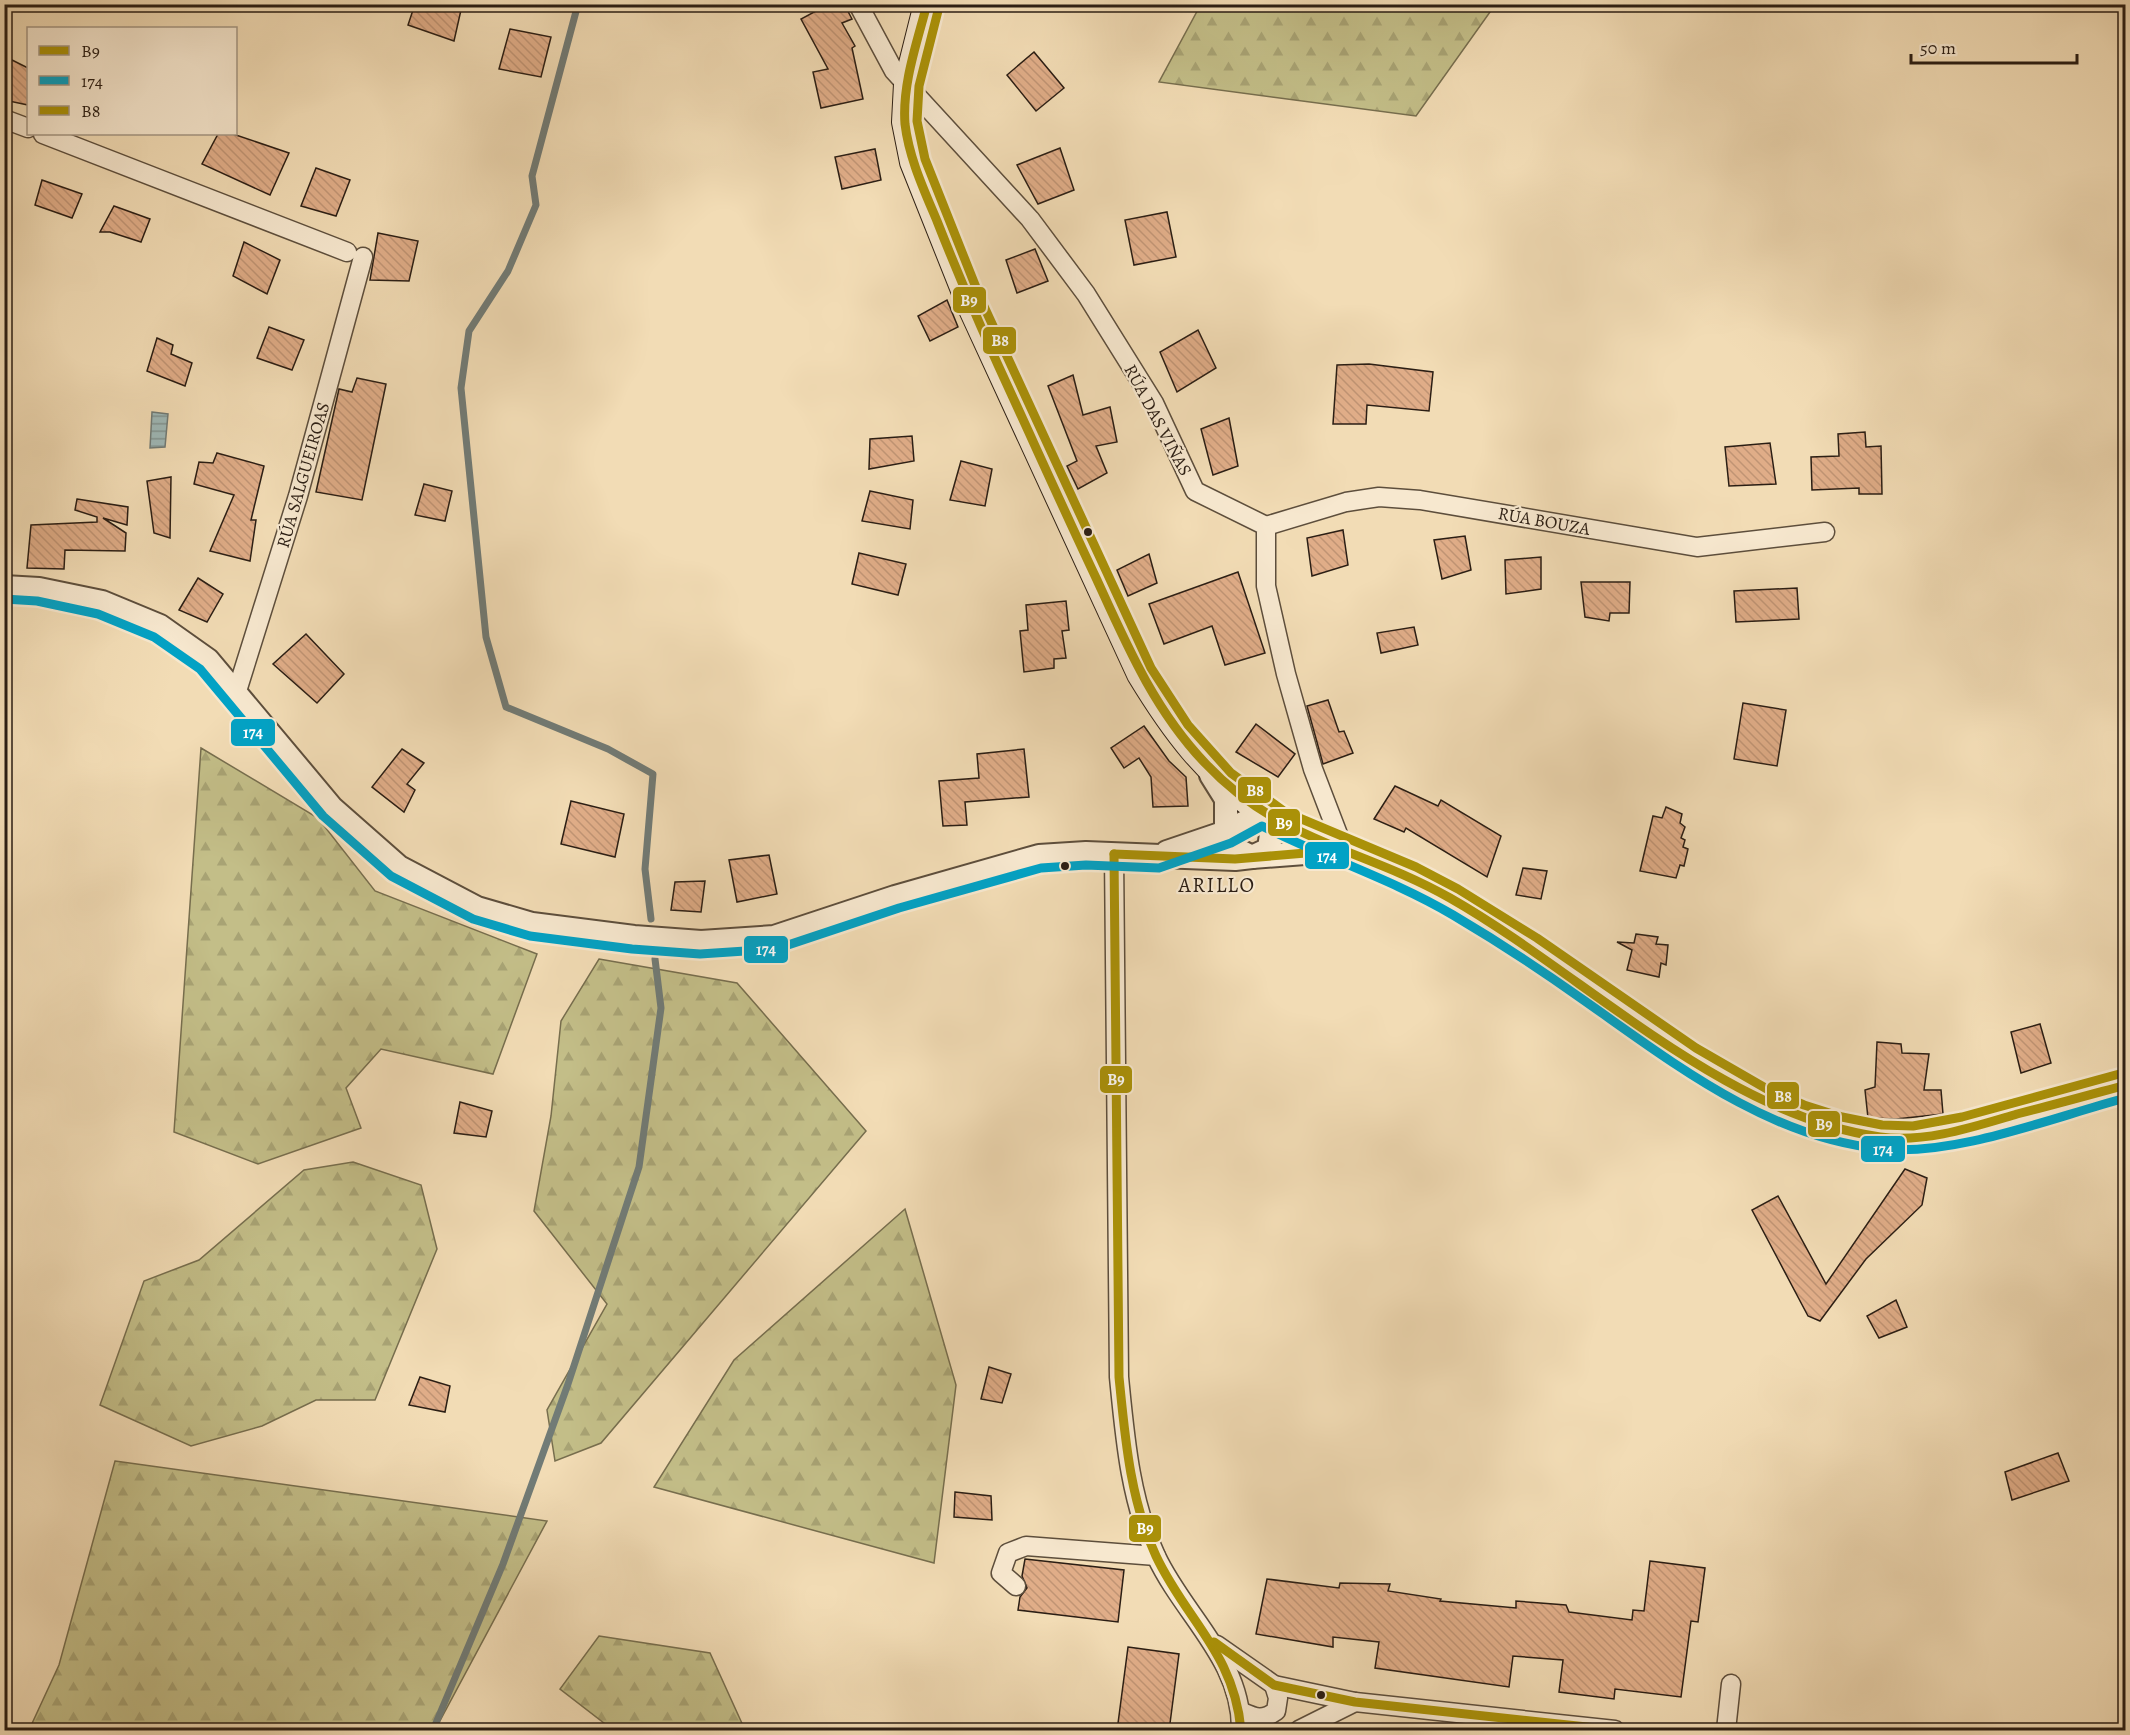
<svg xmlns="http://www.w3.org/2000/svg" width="2130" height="1735" font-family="Alegreya,serif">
	<defs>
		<pattern id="forest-firs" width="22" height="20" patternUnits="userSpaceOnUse" patternTransform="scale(1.5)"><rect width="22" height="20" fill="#c3be88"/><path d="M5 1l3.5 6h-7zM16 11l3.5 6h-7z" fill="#a8a374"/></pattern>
		<pattern id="water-rules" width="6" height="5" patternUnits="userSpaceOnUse" patternTransform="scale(1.5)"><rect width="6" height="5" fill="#9fb9b8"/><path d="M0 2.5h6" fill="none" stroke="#829694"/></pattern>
		<pattern id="building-back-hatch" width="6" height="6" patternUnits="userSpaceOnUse" patternTransform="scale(1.5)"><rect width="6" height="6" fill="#e0ad88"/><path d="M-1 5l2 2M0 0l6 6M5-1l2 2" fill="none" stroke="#c09474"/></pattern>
	</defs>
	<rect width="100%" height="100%" fill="#f2dcb5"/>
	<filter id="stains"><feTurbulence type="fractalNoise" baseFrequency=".00333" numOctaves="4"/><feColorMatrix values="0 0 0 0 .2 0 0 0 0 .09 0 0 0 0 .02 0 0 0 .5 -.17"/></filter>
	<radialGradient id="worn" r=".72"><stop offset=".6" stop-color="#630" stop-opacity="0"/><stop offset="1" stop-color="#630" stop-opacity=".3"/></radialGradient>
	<!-- forest -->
	<g fill="url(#forest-firs)" stroke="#776e4e" stroke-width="1.5">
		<path d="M1201 4H1495V5L1416 116 1159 82Z"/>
		<path d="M201 748 318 818 375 891 537 954 493 1074 381 1049 346 1088 361 1128 258 1164 174 1132Z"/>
		<path d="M599 959 737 983 866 1131 601 1443 555 1461 547 1410 607 1304 534 1211 551 1116 561 1021Z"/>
		<path d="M353 1162 421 1185 437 1249 375 1400H316L262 1426 191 1446 100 1405 144 1281 199 1260 304 1170Z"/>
		<path d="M905 1209 956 1385 934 1563 654 1487 734 1360Z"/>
		<path d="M115 1461 547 1521 435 1730H29L59 1665Z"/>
		<path d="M599 1636 710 1653 745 1730H613L560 1689Z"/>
	</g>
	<!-- water -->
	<path fill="url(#water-rules)" stroke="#717b76" stroke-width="1.5" d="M152 412 168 414 165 447 150 448Z"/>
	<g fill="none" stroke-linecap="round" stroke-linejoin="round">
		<!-- stream -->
		<g stroke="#717b76" stroke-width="7">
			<path d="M578 4 532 176 536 205 508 271 469 331 461 388 486 637 506 707 608 749 653 774 645 869 651 919"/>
			<path d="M433 1730 503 1564 568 1384 639 1167 661 1008 655 959"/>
		</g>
	</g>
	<!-- building -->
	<g fill="url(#building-back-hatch)" stroke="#2b1e14" stroke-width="1.5">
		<path d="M415 4H443L461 10 454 41 408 25Z"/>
		<path d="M829 4H844L852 19 842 23 855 46 852 48 863 99 821 108 813 72 828 69 801 19Z"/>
		<path d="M510 29 551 37 541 77 499 69Z"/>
		<path d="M1034 52 1064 88 1036 111 1007 75Z"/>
		<path d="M12 60 28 68V105L4 100V75Z"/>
		<path d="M218 134H233L289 153 270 195 202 164Z"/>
		<path d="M1060 148 1074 190 1038 204 1017 165Z"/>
		<path d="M875 149 881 180 842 189 835 157Z"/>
		<path d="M316 168 350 180 336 216 301 206Z"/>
		<path d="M42 180 82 194 72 218 35 205Z"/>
		<path d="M114 206 150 219 141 242 110 232H100Z"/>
		<path d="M1167 212 1176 257 1134 265 1125 220Z"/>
		<path d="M378 233 418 241 409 281 370 280Z"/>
		<path d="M244 242 280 260 267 294 233 276Z"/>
		<path d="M1035 249 1048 281 1017 293 1006 260Z"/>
		<path d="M947 300 958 327 930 341 918 316Z"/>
		<path d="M269 327 304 340 292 370 257 358Z"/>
		<path d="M1198 330 1216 368 1177 392 1160 352Z"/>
		<path d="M157 338 173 345 171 354 192 363 185 386 147 371Z"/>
		<path d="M1369 364 1433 372 1429 411 1367 405 1366 424H1333L1337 365Z"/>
		<path d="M1073 375 1083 415 1110 407 1117 442 1096 446 1107 473 1078 489 1067 466 1077 461 1048 386Z"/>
		<path d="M357 378 386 384 362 500 316 492 339 389 352 392Z"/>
		<path d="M1229 418 1238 466 1213 475 1201 429Z"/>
		<path d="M1865 432 1866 447 1881 446 1882 494H1859V488L1812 490 1811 457 1839 456 1838 434Z"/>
		<path d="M912 436 914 461 869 469 870 439Z"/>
		<path d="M1770 443 1776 484 1729 486 1725 447Z"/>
		<path d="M217 453 264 466 251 520H256L250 561 210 551 234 495 194 484 199 462 213 463Z"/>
		<path d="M961 461 992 469 985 506 950 500Z"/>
		<path d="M171 477 170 538 154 533 147 481Z"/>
		<path d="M424 484 452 491 445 521 415 515Z"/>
		<path d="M870 491 913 500 910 529 862 521Z"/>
		<path d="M77 499 128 507 127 525 103 518 126 533 125 551 65 550 64 569 27 568 31 525 97 522V517L75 510Z"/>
		<path d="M1343 530 1348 565 1312 576 1307 538Z"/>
		<path d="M1465 536 1471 570 1442 579 1434 540Z"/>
		<path d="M859 553 906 564 898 595 852 584Z"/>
		<path d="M1149 554 1157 583 1128 596 1117 570Z"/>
		<path d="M1541 557V589L1506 594 1505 560Z"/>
		<path d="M1238 572 1265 653 1225 665 1212 626 1164 644 1149 604Z"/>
		<path d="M198 578 223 594 207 622 179 610Z"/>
		<path d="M1581 582H1630L1629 613H1610L1609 621 1585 617Z"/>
		<path d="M1797 588 1799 619 1736 622 1734 591Z"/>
		<path d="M1066 601 1069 630 1062 631 1066 658 1054 659V668L1024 672 1020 631 1028 630 1026 605Z"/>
		<path d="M1414 627 1418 645 1381 653 1377 633Z"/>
		<path d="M306 634 344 674 317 703 273 664Z"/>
		<path d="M1328 700 1339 732 1344 731 1353 753 1323 764 1307 706Z"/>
		<path d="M1743 703 1786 710 1777 766 1734 759Z"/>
		<path d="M1256 724 1295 754 1278 777 1236 752Z"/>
		<path d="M1144 726 1169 761 1186 777 1188 806 1153 807 1151 777 1139 758 1124 768 1111 748Z"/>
		<path d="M402 749 424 763 407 784 415 790 404 812 372 787Z"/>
		<path d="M1024 749 1029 797 965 802 967 825 943 826 939 781 979 778 977 754Z"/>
		<path d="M1395 786 1438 806 1441 800 1501 836 1487 877 1406 828 1404 832 1374 819Z"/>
		<path d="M571 801 624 814 615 857 561 844Z"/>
		<path d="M1666 807 1682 814 1680 823 1685 827 1681 838 1685 840 1683 847 1688 849 1684 866 1680 865 1676 878 1640 871 1653 816 1662 818Z"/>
		<path d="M769 855 777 894 737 902 729 860Z"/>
		<path d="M1523 868 1547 871 1541 899 1516 895Z"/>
		<path d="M705 881 701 912 671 910 675 882Z"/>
		<path d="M1636 934 1658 937 1656 944 1668 945 1666 965 1661 963 1659 977 1627 970 1632 950 1617 942 1634 943Z"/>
		<path d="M2040 1024 2051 1063 2021 1073 2011 1032Z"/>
		<path d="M1877 1042 1901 1044 1902 1053 1929 1054 1924 1090H1941L1943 1114 1896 1119 1868 1118 1865 1090 1875 1087Z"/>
		<path d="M460 1102 492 1111 486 1137 454 1133Z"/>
		<path d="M1905 1169 1927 1178 1922 1205 1866 1259 1820 1321 1808 1316 1752 1210 1778 1196 1826 1284Z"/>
		<path d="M1896 1300 1907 1327 1879 1338 1867 1316Z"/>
		<path d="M989 1367 1011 1374 1002 1403 981 1399Z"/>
		<path d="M420 1377 450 1386 445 1412 409 1405Z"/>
		<path d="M2058 1453 2069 1481 2012 1500 2005 1472Z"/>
		<path d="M955 1492 991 1496 992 1520 954 1517Z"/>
		<path d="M1025 1559 1124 1570 1118 1622 1018 1610 1020 1597 1027 1588 1022 1576Z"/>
		<path d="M1650 1561 1705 1568 1698 1622 1691 1621 1681 1697 1615 1689 1614 1699 1559 1692 1563 1660 1513 1656 1509 1687 1375 1668 1379 1642 1333 1637V1647L1256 1634 1267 1579 1339 1588 1340 1583 1390 1584 1388 1591 1441 1599 1440 1601 1516 1608V1601L1566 1605 1569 1612 1632 1620 1633 1610 1644 1611Z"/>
		<path d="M1128 1647 1179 1654 1169 1731H1117Z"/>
	</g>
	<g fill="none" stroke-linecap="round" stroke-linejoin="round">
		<!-- minor casing -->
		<g stroke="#5d4e3c" stroke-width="21">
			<g id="minor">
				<path d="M858 4 894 71 1030 219 1086 294 1154 403 1195 491 1266 526V586L1286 674 1313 769 1344 850"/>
				<path d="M4 119 28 128"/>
				<path d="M43 134 347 252"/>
				<path d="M1266 526 1346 502 1379 497 1420 500 1697 547 1825 532"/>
				<path d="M237 691 298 496 363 257"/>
				<path d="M1114 854 1119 1377C1125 1438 1130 1500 1156 1556 1184 1616 1242 1660 1241 1730"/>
				<path d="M1016 1586 1001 1573 1008 1553 1026 1546 1156 1556"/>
				<path d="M1217 1645 1274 1685 1355 1702 1615 1730"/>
				<path d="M1242 1712C1256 1718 1262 1721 1276 1711L1278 1698 1274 1685"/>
				<path d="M1299 1730 1355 1702"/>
				<path d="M1726 1730 1731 1684"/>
			</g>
		</g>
		<!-- tertiary casing -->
		<g stroke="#5d4e3c" stroke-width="26">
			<g id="tertiary">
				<path d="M4 587 39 589 102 602 160 626 208 660 332 808 399 867 477 908 532 924 634 937 701 942 774 937 895 897 1039 856 1086 853 1235 859 1252 857 1269 849 1273 819"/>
				<path d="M1211 775 1226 799V832L1236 849 1252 857 1344 850"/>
				<path d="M1167 852 1226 832 1262 813"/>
			</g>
		</g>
		<!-- secondary casing -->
		<g stroke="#2b1e14" stroke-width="28">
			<path id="secondary" d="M927 4 907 84 905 122 913 162 970 305 1140 674C1174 730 1206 773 1260 811 1308 845 1379 859 1432 888 1486 917 1537 953 1587 987 1675 1050 1769 1122 1880 1137 1926 1143 1971 1127 2015 1115 2052 1105 2089 1095 2126 1085"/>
		</g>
		<!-- minor -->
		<use href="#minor" stroke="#f7e8cf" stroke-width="18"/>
		<!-- tertiary -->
		<use href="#tertiary" stroke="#f7e8cf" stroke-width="22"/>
		<!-- secondary -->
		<use href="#secondary" stroke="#f7e8cf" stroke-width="26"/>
		<!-- bus-1 casing -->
		<g stroke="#f7e8cf" stroke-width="14">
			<g id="bus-1">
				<path d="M927 4C917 43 902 84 905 124 909 158 924 190 937 221 961 282 987 342 1015 402 1042 461 1069 521 1097 580 1127 646 1155 711 1206 764 1279 842 1362 848 1450 898 1585 975 1723 1115 1880 1137 1926 1143 1973 1127 2017 1114 2053 1105 2089 1095 2126 1085"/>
				<path d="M1114 854 1235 859 1342 850"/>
				<path d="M1114 854 1119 1377C1125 1437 1130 1500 1156 1556 1186 1620 1234 1653 1241 1730"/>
				<path d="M1214 1642 1274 1685 1355 1702 1615 1730"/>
			</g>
		</g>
		<!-- bus-2 casing -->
		<g stroke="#f7e8cf" stroke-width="14">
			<path id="bus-2" d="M4 599 37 601 98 614 154 637 200 669 323 816 391 876 473 919 530 936 632 949 700 954 776 949 899 908 1041 868 1086 865 1159 868 1231 843 1262 826C1325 858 1392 879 1453 915 1497 941 1540 969 1582 999 1672 1062 1769 1139 1883 1149 1957 1156 2053 1117 2126 1098"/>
		</g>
		<!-- bus-3 casing -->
		<g stroke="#f7e8cf" stroke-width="14">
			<path id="bus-3" d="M939 7 919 86 917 121 925 159 981 300 1151 668 1188 725 1231 773 1285 812 1416 867 1458 889 1537 938 1696 1048 1767 1089 1804 1105 1842 1117 1882 1125 1913 1126 1962 1117 2123 1073"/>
		</g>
		<!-- bus-1 -->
		<use href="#bus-1" stroke="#aa9108" stroke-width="9"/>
		<!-- bus-2 -->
		<use href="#bus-2" stroke="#02a2c5" stroke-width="9"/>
		<!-- bus-3 -->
		<use href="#bus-3" stroke="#aa9108" stroke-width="9"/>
	</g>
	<!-- markers -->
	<g fill="#2b1e14" stroke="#f7e8cf" stroke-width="2">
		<circle cx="1088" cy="532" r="5"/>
		<circle cx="1065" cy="866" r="5"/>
		<circle cx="1321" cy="1695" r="5"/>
	</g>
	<g text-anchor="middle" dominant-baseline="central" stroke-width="4.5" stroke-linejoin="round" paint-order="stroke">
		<!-- street labels -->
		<g font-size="18" fill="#2b1e14" stroke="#f7e8cf">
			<text transform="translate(1158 420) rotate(62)">RÚA DAS VIÑAS</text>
			<text transform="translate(303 475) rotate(-74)">RÚA SALGUEIROAS</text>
			<text transform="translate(1544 521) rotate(10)">RÚA BOUZA</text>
		</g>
		<!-- quarter labels -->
		<g font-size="21" letter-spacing="1.5" fill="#2b1e14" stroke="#f7e8cf">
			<text x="1217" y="885">ARILLO</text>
		</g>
	</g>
	<g stroke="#f7e8cf" stroke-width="2">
		<rect x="952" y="286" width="35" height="28" rx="6" fill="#aa9108"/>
		<rect x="982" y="326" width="35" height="29" rx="6" fill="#aa9108"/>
		<rect x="230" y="718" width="46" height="29" rx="6" fill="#02a2c5"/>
		<rect x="1237" y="776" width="35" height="28" rx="6" fill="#aa9108"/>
		<rect x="1267" y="808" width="34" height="29" rx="6" fill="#aa9108"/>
		<rect x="1304" y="841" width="46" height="29" rx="6" fill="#02a2c5"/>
		<rect x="743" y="935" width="46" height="29" rx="6" fill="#02a2c5"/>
		<rect x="1099" y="1065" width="34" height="29" rx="6" fill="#aa9108"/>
		<rect x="1766" y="1081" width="34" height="29" rx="6" fill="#aa9108"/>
		<rect x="1807" y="1110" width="34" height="28" rx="6" fill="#aa9108"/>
		<rect x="1860" y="1135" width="46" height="28" rx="6" fill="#02a2c5"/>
		<rect x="1128" y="1514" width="34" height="29" rx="6" fill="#aa9108"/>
	</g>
	<g font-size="16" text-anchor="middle" font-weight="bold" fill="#fff">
		<text x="969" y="306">B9</text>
		<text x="1000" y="346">B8</text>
		<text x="253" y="738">174</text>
		<text x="1255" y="796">B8</text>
		<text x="1284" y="829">B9</text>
		<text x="1327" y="862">174</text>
		<text x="766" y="955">174</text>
		<text x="1116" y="1085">B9</text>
		<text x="1783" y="1102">B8</text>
		<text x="1824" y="1130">B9</text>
		<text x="1883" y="1155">174</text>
		<text x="1145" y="1534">B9</text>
	</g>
	<!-- margin -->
	<rect width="2130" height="1735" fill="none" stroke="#f2dcb5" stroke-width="24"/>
	<rect x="6" y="6" width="2118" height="1723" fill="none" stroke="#2b1e14" stroke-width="3"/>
	<rect x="12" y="12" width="2106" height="1711" fill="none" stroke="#2b1e14" stroke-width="1.5"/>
	<!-- legend -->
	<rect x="27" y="27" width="210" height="108" fill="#f7e8cf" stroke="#a59784" stroke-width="1.5"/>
	<rect x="39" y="46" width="30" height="9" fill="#aa9108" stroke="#a59784" stroke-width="1.5"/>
	<text x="81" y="57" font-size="18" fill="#2b1e14">B9</text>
	<rect x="39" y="76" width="30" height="9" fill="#02a2c5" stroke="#a59784" stroke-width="1.5"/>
	<text x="81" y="87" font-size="18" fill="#2b1e14">174</text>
	<rect x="39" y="106" width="30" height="9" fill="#aa9108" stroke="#a59784" stroke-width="1.5"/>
	<text x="81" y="117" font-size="18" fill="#2b1e14">B8</text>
	<!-- scale -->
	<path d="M1911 54v9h166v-9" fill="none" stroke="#2b1e14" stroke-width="3"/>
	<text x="1920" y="54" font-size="18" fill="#2b1e14" stroke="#f7e8cf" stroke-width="4.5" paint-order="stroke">50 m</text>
	<rect width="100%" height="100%" filter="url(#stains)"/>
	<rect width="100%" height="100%" fill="url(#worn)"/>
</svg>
